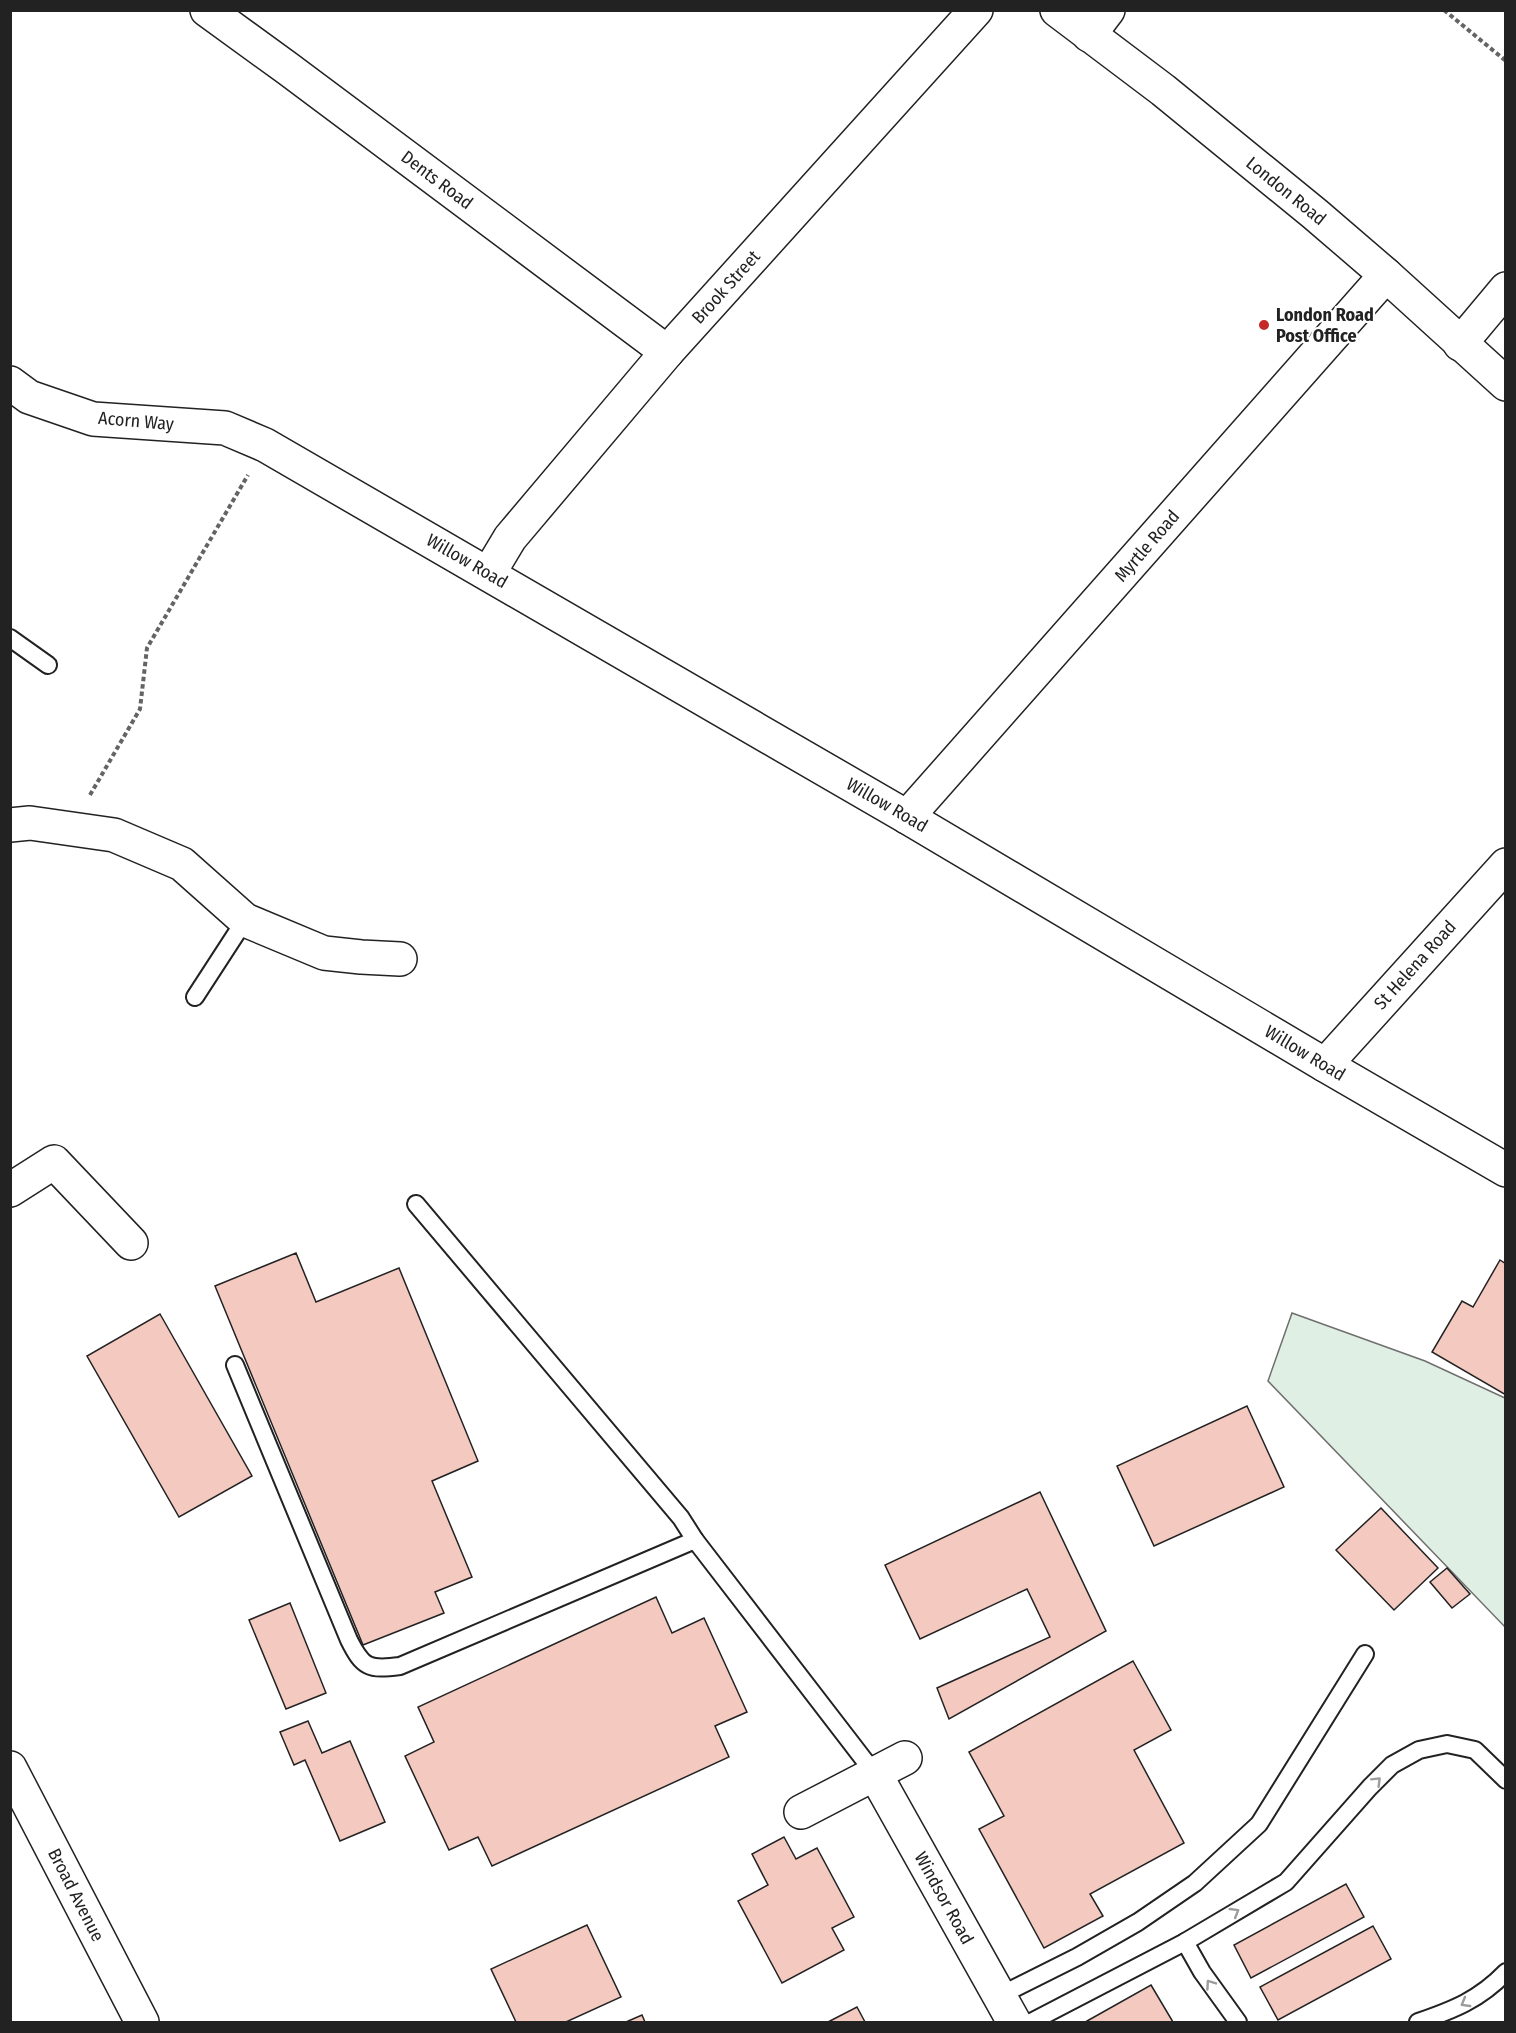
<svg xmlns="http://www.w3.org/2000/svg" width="1516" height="2033" font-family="'Fira Sans Condensed',sans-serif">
	<rect width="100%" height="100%" fill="#fff"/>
	<!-- green -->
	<path fill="#e0efe3" stroke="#6f6f6f" stroke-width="1.5" d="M1292 1313 1425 1361 1505 1398V1627L1268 1381Z"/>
	<!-- building -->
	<g fill="#f3c9c0" stroke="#222" stroke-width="1.5">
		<path d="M296 1253 316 1302 399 1268 478 1461 432 1481 472 1577 435 1592 444 1613 363 1645 215 1286Z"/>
		<path d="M1500 1260 1506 1264V1395L1432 1352 1462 1301 1473 1307Z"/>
		<path d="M160 1314 252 1476 179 1517 87 1356Z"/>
		<path d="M1247 1406 1284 1487 1154 1546 1117 1466Z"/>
		<path d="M1040 1492 1106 1631 949 1719 937 1688 1050 1637 1027 1589 920 1639 885 1565Z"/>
		<path d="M1381 1508 1438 1568 1394 1610 1336 1550Z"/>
		<path d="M1447 1568 1470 1594 1452 1608 1430 1582Z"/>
		<path d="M656 1597 672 1633 704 1618 747 1712 715 1726 729 1757 492 1866 478 1837 449 1850 405 1756 434 1742 418 1707Z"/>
		<path d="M290 1603 326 1693 286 1709 249 1620Z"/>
		<path d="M1133 1661 1171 1730 1134 1750 1184 1843 1090 1894 1103 1916 1044 1948 979 1829 1004 1816 969 1752Z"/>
		<path d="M308 1721 322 1753 350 1741 385 1822 340 1841 305 1760 294 1765 280 1732Z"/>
		<path d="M784 1837 796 1859 817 1848 854 1917 832 1928 844 1950 782 1983 738 1901 768 1885 752 1854Z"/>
		<path d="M1346 1884 1364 1917 1251 1978 1234 1945Z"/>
		<path d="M587 1925 621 1997 566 2022H516L491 1969Z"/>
		<path d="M1373 1926 1391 1959 1278 2020 1260 1987Z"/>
		<path d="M1151 1985 1173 2022H1088L1087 2021Z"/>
		<path d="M857 2007 865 2022H828Z"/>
		<path d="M642 2015 645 2022H626Z"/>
	</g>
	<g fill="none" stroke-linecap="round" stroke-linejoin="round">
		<!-- service casing -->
		<g stroke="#222" stroke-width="20">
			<g id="service">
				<path d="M10 638 48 665"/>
				<path d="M195 997 245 920"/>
				<path d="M416 1204 681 1518 695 1540 875 1774"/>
				<path d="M235 1365 349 1640C363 1668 369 1670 400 1666L695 1540"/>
				<path d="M1185 1942 1202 1972 1238 2022"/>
				<path d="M999 1996 1077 1957 1138 1922 1195 1883 1259 1824 1365 1654"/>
				<path d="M1031 2022 1185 1942 1286 1882 1370 1787 1392 1765 1419 1750 1447 1744 1475 1750 1506 1780"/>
				<path d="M1418 2022C1453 2010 1479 2000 1506 1972"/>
			</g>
		</g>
		<!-- minor casing -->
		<g stroke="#222" stroke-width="36">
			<g id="minor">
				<path d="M207 10 287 68 667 352"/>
				<path d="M1089 35 1108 10"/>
				<path d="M1460 344 1506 289"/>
				<path d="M10 383 29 397 93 419 225 428 265 445 907 817 1325 1065 1506 1170"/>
				<path d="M489 573 510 538 667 352 976 10"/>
				<path d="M907 817 1386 275"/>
				<path d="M10 825 30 823 114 835 182 864 245 920 324 953 361 957 400 959"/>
				<path d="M1325 1065 1506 865"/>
				<path d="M10 1190 54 1162 131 1243"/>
				<path d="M10 1768 142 2022"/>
				<path d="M875 1774 1014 2022"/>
				<path d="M801 1812 905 1758"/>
			</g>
		</g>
		<!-- primary casing -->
		<g stroke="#222" stroke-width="36">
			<path id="primary" d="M1057 10 1163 90 1315 214 1386 275 1506 384"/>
		</g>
		<!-- path -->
		<g stroke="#646464" stroke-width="4" stroke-dasharray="4.5 3" stroke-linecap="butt">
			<path d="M1444 10 1506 61"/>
			<path d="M90 795 140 709 147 648 248 475"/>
		</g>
		<!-- service -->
		<use href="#service" stroke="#fff" stroke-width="16"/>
		<!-- minor -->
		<use href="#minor" stroke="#fff" stroke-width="33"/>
		<!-- primary -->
		<use href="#primary" stroke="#fff" stroke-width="33"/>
	</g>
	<!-- one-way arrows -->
	<defs><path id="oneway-chevron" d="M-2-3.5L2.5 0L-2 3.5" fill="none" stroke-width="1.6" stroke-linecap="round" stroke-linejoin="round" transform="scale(1.5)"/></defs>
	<g stroke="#9c9c9c">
		<use href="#oneway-chevron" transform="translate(1377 1781) rotate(-45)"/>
		<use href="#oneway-chevron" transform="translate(1235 1912) rotate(-31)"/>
		<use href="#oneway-chevron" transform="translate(1210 1984) rotate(-125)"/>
		<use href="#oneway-chevron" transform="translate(1465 2003) rotate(150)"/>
	</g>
	<!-- markers -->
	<circle fill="#c62828" stroke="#fff" stroke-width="2" cx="1264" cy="325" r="6"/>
	<g text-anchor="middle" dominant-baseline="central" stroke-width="4.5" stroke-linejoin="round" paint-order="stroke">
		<!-- street labels -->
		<g font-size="18" fill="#222" stroke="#fff">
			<text transform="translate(437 180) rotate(37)">Dents Road</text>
			<text transform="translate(1286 191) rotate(39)">London Road</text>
			<text transform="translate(726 287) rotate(-48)">Brook Street</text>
			<text transform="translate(136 421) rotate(5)">Acorn Way</text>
			<text transform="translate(1147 546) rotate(-49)">Myrtle Road</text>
			<text transform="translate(467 561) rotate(30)">Willow Road</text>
			<text transform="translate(887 805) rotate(30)">Willow Road</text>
			<text transform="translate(1415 965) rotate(-48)">St Helena Road</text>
			<text transform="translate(1305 1053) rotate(31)">Willow Road</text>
			<text transform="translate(76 1895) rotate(63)">Broad Avenue</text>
			<text transform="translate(944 1898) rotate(61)">Windsor Road</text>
		</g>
		<!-- poi labels -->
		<g font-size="18" font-weight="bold" fill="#222" stroke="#fff" text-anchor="start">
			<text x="1276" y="315">London Road<tspan x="1276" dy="21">Post Office</tspan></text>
		</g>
	</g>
	<!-- border -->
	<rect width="1516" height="2033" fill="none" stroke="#222222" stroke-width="24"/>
</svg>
